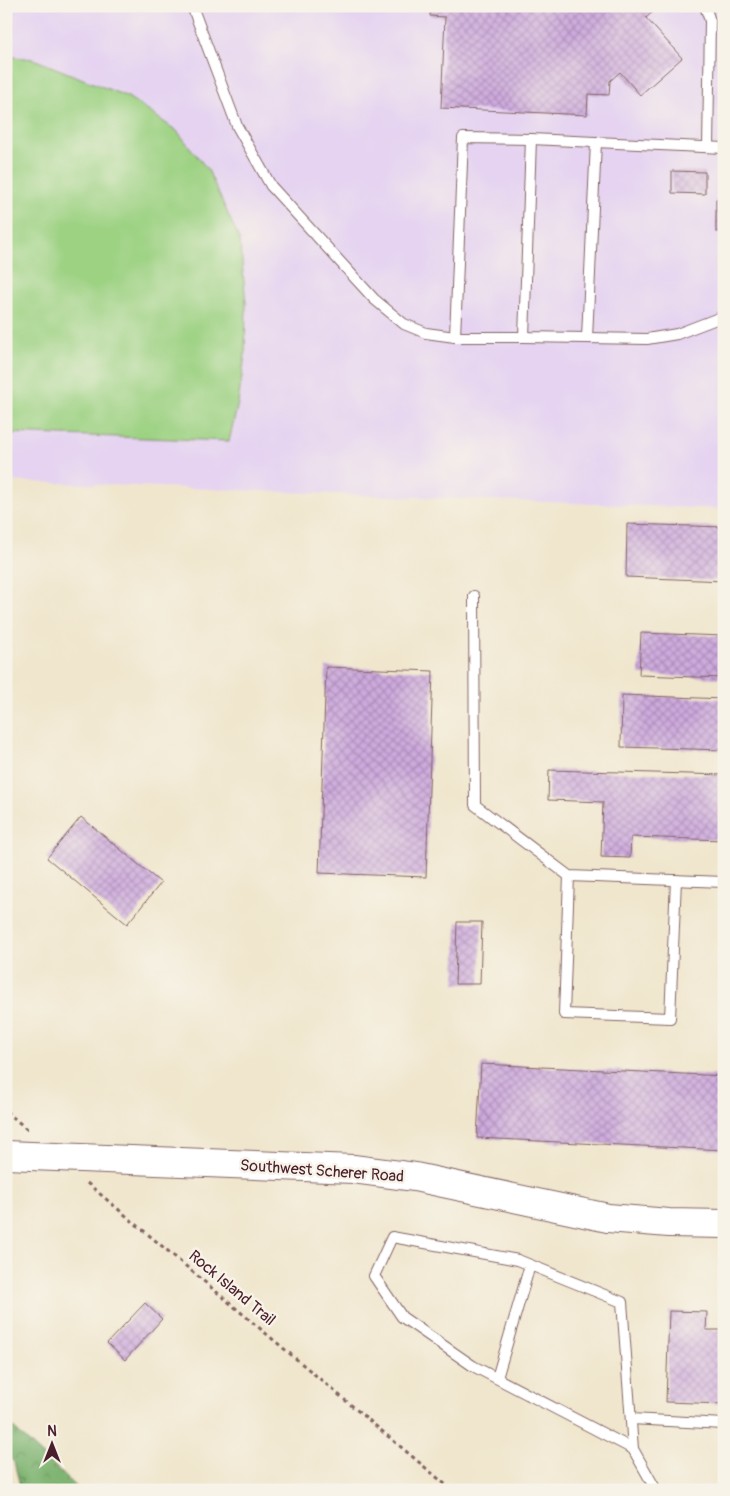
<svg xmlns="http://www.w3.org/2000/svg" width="730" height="1496" font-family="Pangolin,sans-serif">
	<defs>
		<pattern id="forest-crowns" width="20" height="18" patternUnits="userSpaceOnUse" patternTransform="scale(1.25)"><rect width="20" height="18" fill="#7eb471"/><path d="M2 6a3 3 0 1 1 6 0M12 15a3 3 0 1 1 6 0" fill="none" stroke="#69925d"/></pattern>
		<pattern id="building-cross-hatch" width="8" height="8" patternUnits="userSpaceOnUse" patternTransform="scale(1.25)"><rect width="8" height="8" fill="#ceaade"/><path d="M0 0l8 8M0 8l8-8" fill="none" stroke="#a98ab4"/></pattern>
	</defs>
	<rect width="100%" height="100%" fill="#f7f3e8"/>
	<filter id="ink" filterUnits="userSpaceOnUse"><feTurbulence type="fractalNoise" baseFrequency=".02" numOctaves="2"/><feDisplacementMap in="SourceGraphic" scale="10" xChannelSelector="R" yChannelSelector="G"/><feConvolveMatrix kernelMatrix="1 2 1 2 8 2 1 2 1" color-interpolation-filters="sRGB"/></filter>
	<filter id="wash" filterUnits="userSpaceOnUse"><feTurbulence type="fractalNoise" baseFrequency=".0096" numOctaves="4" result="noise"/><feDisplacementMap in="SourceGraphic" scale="20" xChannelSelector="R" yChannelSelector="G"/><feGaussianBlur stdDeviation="1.12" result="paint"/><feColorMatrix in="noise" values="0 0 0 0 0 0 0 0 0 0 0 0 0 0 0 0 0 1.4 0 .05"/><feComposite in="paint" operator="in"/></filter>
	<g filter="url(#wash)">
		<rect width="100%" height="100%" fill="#f0e6cd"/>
		<!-- built -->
		<path fill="#e5d3f1" d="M6 6H724V509L6 481Z"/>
		<!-- forest -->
		<path fill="url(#forest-crowns)" stroke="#646a4e" d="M6 1421 80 1490H21L14 1462 6 1455Z"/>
		<!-- pitch -->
		<path fill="#9dd283" stroke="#747857" d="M6 56 33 59 128 97 177 131 208 170 240 241 246 303 245 355 238 403 229 441 6 433Z"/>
		<g id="blocks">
			<!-- building -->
			<g fill="url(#building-cross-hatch)">
				<path d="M431 6H659L646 18 682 58 640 95 620 72 610 81 609 95 588 94 587 115 441 108 445 17 430 16Z"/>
				<path d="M672 171 705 172V194L672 193Z"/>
				<path d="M716 199H724V231L716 232Z"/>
				<path d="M627 524 724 527V581L626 577Z"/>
				<path d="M641 633 724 636V678L639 675Z"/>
				<path d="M326 667 433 671 426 877 319 873Z"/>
				<path d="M622 695 724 699V750L621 747Z"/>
				<path d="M549 770 724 775V840L631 837 630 858 601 857 603 802 548 800Z"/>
				<path d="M81 817 161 883 127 924 47 858Z"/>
				<path d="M457 922H482L480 984H455Z"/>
				<path d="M481 1064 724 1076V1150L477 1138Z"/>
				<path d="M145 1303 162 1319 125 1360 107 1343Z"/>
				<path d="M669 1311 707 1312 706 1330H724V1404L666 1402Z"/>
			</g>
		</g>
	</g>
	<g filter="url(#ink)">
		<use href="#blocks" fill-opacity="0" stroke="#846564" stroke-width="1"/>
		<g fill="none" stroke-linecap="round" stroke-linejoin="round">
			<!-- service casing -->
			<g stroke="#846564" stroke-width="12">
				<g id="service">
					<path d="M192 6 237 126 271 186 374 299 404 324 426 333 455 337"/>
					<path d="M705 6 710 21 708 147"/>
					<path d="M531 139 524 337 647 339 677 334 724 316"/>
					<path d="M524 337H455L463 138 531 139 724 148"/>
					<path d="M587 338 596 142"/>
					<path d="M474 596 475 805 569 876 724 882"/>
					<path d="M569 876 564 1014 670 1018 676 880"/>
					<path d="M497 1378 530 1265"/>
					<path d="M631 1419 724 1424"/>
					<path d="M633 1449 473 1366 402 1317 374 1276 392 1237 518 1260 622 1302 633 1449 656 1490"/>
				</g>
			</g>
			<!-- secondary casing -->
			<g stroke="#846564" stroke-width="30">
				<path id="secondary" d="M6 1155 353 1169 415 1177 608 1218 669 1223 724 1224"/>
			</g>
			<!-- path -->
			<g stroke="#846564" stroke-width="3" stroke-dasharray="4 4" stroke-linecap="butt">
				<path d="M6 1111 30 1132"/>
				<path d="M87 1183 452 1490"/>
			</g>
			<!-- service -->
			<use href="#service" stroke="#fff" stroke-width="10"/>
			<!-- secondary -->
			<use href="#secondary" stroke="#fff" stroke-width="28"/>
		</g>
	</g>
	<g text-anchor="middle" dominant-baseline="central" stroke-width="5" stroke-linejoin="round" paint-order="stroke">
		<!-- street labels -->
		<g font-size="16" fill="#4a1f2b" stroke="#f7f3e8">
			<text transform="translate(322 1171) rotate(4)">Southwest Scherer Road</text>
			<text transform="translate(232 1288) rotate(40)">Rock Island Trail</text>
		</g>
	</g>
	<!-- margin -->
	<rect width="730" height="1496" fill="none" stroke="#f7f3e8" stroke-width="25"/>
	<!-- north arrow -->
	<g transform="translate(52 1444)" stroke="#f7f3e8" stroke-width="4" paint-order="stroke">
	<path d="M0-4L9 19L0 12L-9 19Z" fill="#4a1f2b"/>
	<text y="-8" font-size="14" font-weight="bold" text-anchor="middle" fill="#4a1f2b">N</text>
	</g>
</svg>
